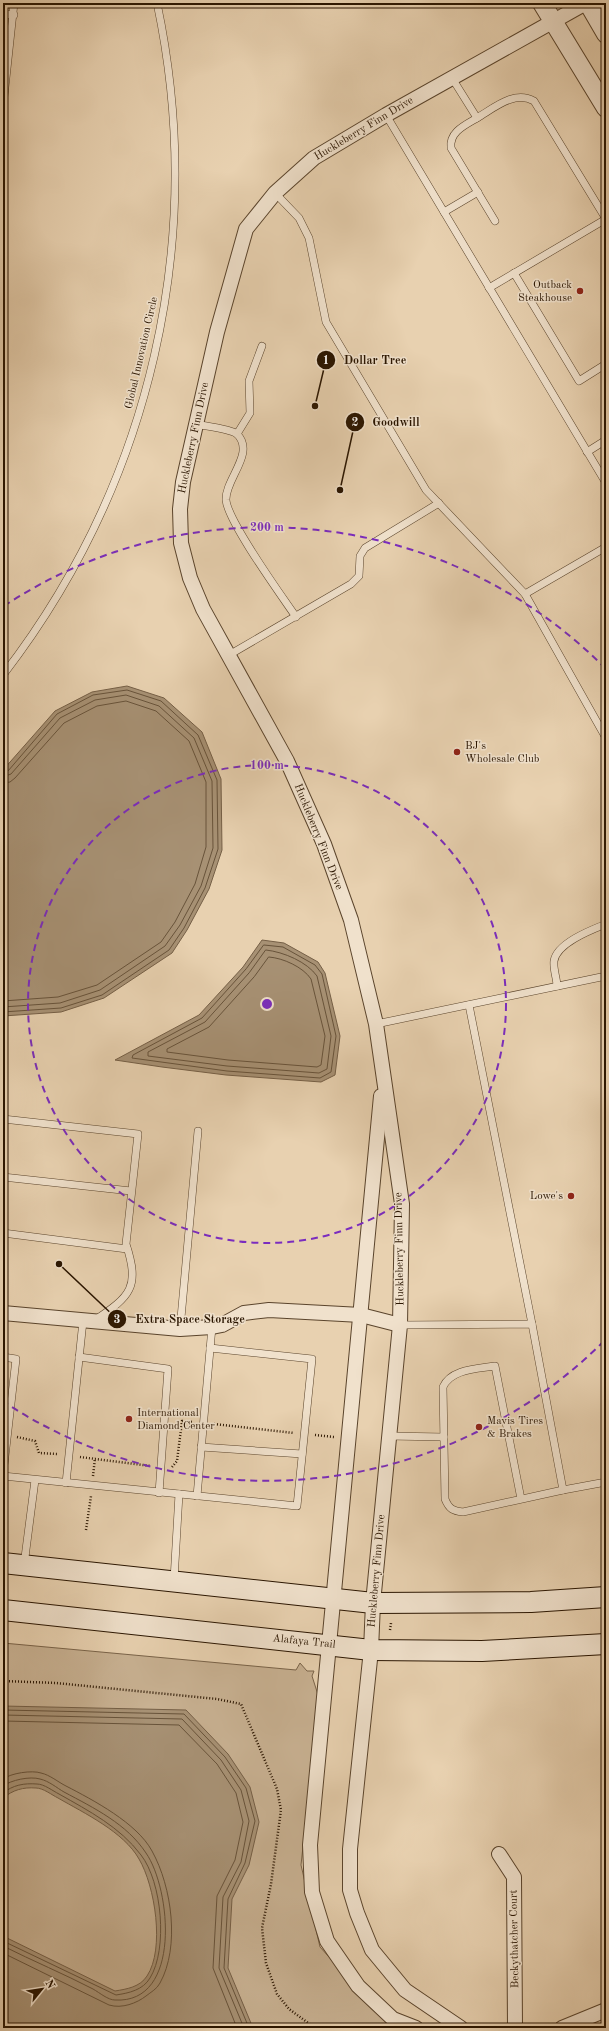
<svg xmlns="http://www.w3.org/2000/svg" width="609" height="2031" font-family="'Old Standard TT',serif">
	<rect width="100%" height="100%" fill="#e8d1b0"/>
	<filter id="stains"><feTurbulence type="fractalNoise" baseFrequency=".005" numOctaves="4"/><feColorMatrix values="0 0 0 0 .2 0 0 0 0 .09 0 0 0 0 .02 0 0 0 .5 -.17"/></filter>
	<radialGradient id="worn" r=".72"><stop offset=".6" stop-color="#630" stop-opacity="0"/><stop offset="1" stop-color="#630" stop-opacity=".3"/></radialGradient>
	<!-- green -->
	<path fill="#c8b192" stroke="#796349" d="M3 1643 296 1670 300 1663 307 1671H314L312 1676 319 1698 301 1865 320 1947 393 2028H3Z"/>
	<!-- water -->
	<g fill="#a79174" stroke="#755f46">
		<path d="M127 686 164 698 202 732 221 779 222 850 209 889 187 930 172 953 104 998 61 1012 3 1016V770L55 711 92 692Z"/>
		<path d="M262 940 284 943 318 962 325 973 340 1036 335 1075 321 1082 226 1075 162 1067 115 1060 199 1015 243 967Z"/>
		<path d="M3 1706 186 1710 228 1754 250 1787 259 1822 249 1865 232 1899 228 1968 253 2028H3V1934L5 1937 115 1991C127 1989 140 1987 147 1976 165 1949 155 1886 139 1859 124 1832 84 1813 58 1798 52 1795 43 1788 36 1788 23 1787 13 1790 3 1798Z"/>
	</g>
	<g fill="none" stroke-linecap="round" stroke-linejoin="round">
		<!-- shore -->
		<g stroke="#68533a" stroke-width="1">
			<path d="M3 772 8 771 57 714 93 695 127 690 161 701 198 735 217 780 218 849 205 888 184 928 169 950 102 995 61 1008 3 1012"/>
			<path d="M3 777 11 774 60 718 95 700 126 695 159 706 194 738 212 781 213 848 201 886 180 925 165 946 100 990 60 1003 3 1007"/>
			<path d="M3 783 10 782 15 778 64 723 97 706 126 701 156 711 189 741 206 782V847L195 884 175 922 161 942 97 985 58 997 3 1001"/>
			<path d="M264 945 283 947 315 965 322 974 336 1036 331 1072 320 1078 227 1071 132 1058 133 1055 202 1018 246 969Z"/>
			<path d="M266 950C284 952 307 962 317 976L331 1036 327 1069 319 1073 227 1066 148 1056V1052L205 1022 249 973Z"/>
			<path d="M269 957C283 958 303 967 311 979L325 1036 321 1065 317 1067 228 1060 167 1052V1049L209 1027 254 977Z"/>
			<path d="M3 1710 184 1714 225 1757 246 1788 255 1821 245 1863 228 1899 224 1968 249 2028"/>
			<path d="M3 1715 182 1719 221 1760 241 1790 249 1821 241 1862 223 1897 219 1968 244 2028"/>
			<path d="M3 1721 179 1725 217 1764 236 1793 243 1822 235 1860 217 1896 213 1968 237 2028"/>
			<path d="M3 1779C11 1773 32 1770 41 1773 50 1775 58 1782 66 1786 93 1800 137 1823 152 1851 172 1887 180 1947 160 1983 157 1989 151 1992 146 1996 137 2003 122 2009 109 2005L3 1953"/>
			<path d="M3 1786C11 1780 30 1776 40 1779 49 1781 57 1788 64 1792 94 1808 127 1824 146 1853 171 1889 182 2004 115 2000 108 2000 100 1993 93 1989 64 1974 33 1961 3 1946"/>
			<path d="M3 1793C13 1785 24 1783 37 1784 44 1784 53 1791 59 1794 89 1811 120 1827 141 1855 162 1882 168 1949 150 1978 143 1990 129 1993 116 1995L3 1941"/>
		</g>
		<!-- service casing -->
		<g stroke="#5a442c" stroke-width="8">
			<g id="service">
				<path d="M3 14 14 15"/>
				<path d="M452 78 477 118C494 108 514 90 534 101L606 219"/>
				<path d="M3 106 14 3"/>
				<path d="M386 115 606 483"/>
				<path d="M477 118C465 125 449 132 451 148L495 221"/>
				<path d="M275 193 299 218 309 238 326 322 426 490 525 594 606 738"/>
				<path d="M444 212 478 192"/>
				<path d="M514 273 579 381 606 364"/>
				<path d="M489 288 606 219"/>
				<path d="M195 424C204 426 231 429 237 434 256 453 225 479 226 500 228 522 281 595 296 617"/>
				<path d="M237 434 250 413 249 381 262 346"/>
				<path d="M587 452 606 440"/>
				<path d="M525 594 606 547"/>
				<path d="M229 655 351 584 359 576 360 556 365 548 439 503"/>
				<path d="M3 675C151 483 207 240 157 3"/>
				<path d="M557 986C557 979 553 969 554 961 557 943 591 930 606 924"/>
				<path d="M469 1005 532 1324"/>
				<path d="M376 1024 606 976"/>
				<path d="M3 1119 138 1134 126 1244C140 1287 131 1296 95 1320"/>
				<path d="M3 1177 131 1191"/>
				<path d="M3 1233 127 1249"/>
				<path d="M400 1325 532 1324 563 1490 606 1482"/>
				<path d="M180 1329 198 1131"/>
				<path d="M3 1357 16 1359 3 1474"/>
				<path d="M79 1357 168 1369 159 1493"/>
				<path d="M389 1436 444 1437"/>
				<path d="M201 1447 302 1454"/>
				<path d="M3 1476 297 1506 312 1359 210 1348"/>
				<path d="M66 1483 83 1321"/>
				<path d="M197 1496 212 1327"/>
				<path d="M521 1499 495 1366C477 1369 451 1369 443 1387L445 1499C449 1509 453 1511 463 1512L563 1490"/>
				<path d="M24 1565 35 1480"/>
				<path d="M174 1580 179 1494"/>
			</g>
		</g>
		<!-- minor casing -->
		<g stroke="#5a442c" stroke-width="16">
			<g id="minor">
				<path d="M381 1096 310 1845 312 1892 327 1941 358 1986 393 2019 416 2028"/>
				<path d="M3 1313 180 1329 212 1327 222 1325 244 1313 269 1310 361 1315 400 1325"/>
				<path d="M499 1854 514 1877 515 2028"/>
				<path d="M461 2028 405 1990 372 1950 357 1913 350 1890V1849L371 1650 373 1603 400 1325 402 1204 376 1024 351 920 324 844 287 761 203 609 190 578 181 543 180 509 183 482 217 332 246 229 275 193 314 158 386 115 586 3"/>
				<path d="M562 2028 606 2010"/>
			</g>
		</g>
		<!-- tertiary casing -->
		<g stroke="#5a442c" stroke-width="20">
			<g id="tertiary">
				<path d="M542 3 606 108"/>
				<path d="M588 3 606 34"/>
			</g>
		</g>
		<!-- secondary casing -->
		<g stroke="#2a1500" stroke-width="22">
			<g id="secondary">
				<path d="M3 1563 373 1603 531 1602 606 1597"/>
				<path d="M3 1610 371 1650 482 1651 606 1644"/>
			</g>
		</g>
		<!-- path -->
		<g stroke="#2a1500" stroke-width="2.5" stroke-dasharray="1 2" stroke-linecap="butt">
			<path d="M214 1424 294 1433"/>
			<path d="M315 1435 334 1437"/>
			<path d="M17 1437 35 1441 39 1453 57 1454"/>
			<path d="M80 1457 151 1466"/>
			<path d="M172 1467 177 1461 182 1421 193 1422"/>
			<path d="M93 1476 95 1458"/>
			<path d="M86 1530 91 1496"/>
			<path d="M390 1630 391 1623"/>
			<path d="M3 1681 56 1683 217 1699 241 1704 277 1789 281 1810 271 1884 262 1928 266 1963 277 1994 289 2009 311 2025 320 2028"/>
		</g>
		<!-- service -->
		<use href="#service" stroke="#f0e1cc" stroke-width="7"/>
		<!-- minor -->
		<use href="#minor" stroke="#f0e1cc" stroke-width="14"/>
		<!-- tertiary -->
		<use href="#tertiary" stroke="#f0e1cc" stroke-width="18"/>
		<!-- secondary -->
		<use href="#secondary" stroke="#f0e1cc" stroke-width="20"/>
	</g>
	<!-- distance rings -->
	<g fill="none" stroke="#7b2cbf" stroke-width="2" stroke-dasharray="7 5">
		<circle cx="267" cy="1004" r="239"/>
		<path d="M604 1341A477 477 0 0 1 4 1402M4 606A477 477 0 0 1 604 667"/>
	</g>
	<!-- markers -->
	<g fill="#8f2418" stroke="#f0e1cc" stroke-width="1.5">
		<circle cx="580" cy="291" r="4"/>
		<circle cx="457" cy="752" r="4"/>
		<circle cx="571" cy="1196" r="4"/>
		<circle cx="129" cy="1419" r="4"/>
		<circle cx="479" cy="1427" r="4"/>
	</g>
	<g text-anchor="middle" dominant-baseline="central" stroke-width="3" stroke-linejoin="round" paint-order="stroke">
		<!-- street labels -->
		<g font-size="11" fill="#2a1500" stroke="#f0e1cc">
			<text transform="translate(364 129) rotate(-31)">Huckleberry Finn Drive</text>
			<text transform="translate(142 353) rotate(-77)">Global Innovation Circle</text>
			<text transform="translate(194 438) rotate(-78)">Huckleberry Finn Drive</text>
			<text transform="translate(318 837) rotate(68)">Huckleberry Finn Drive</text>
			<text transform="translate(400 1249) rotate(-91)">Huckleberry Finn Drive</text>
			<text transform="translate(377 1571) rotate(-85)">Huckleberry Finn Drive</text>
			<text transform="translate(304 1642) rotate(6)">Alafaya Trail</text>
			<text transform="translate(515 1939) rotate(-91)">Beckythatcher Court</text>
		</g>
		<!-- poi labels -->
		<g font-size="11" fill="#2a1500" stroke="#f0e1cc" text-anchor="start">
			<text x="572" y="285" text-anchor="end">Outback<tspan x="572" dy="13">Steakhouse</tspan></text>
			<text x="465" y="746">BJ's<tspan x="465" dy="13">Wholesale Club</tspan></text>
			<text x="563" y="1196" text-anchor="end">Lowe's</text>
			<text x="137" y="1413">International<tspan x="137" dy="13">Diamond Center</tspan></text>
			<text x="487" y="1421">Mavis Tires<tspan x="487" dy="13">&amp; Brakes</tspan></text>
		</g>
	</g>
	<circle cx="267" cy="1004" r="6" fill="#7b2cbf" stroke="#f0e1cc" stroke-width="2"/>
	<g font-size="12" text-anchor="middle" font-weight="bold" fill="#7b2cbf" stroke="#f0e1cc" stroke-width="3" stroke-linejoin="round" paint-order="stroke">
		<text x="267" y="531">200 m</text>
		<text x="267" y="769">100 m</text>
	</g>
	<!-- callouts -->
	<path fill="none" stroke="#2a1500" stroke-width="1.5" d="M315 406L326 360M340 490L355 422M59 1264L117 1319"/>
	<g fill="#2a1500" stroke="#f0e1cc" stroke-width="1.5">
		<circle cx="315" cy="406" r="4"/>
		<circle cx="340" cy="490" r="4"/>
		<circle cx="59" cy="1264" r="4"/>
		<circle cx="326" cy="360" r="10"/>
		<circle cx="355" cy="422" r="10"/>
		<circle cx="117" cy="1319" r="10"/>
	</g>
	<g font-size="12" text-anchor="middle" font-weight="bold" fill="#fff">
		<text x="326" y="364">1</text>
		<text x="355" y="426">2</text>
		<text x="117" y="1323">3</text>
	</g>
	<g font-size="12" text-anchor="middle" font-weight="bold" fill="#2a1500" stroke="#f0e1cc" stroke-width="3" stroke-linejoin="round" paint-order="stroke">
		<text x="375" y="364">Dollar Tree</text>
		<text x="396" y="426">Goodwill</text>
		<text x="190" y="1323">Extra Space Storage</text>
	</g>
	<!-- margin -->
	<rect width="609" height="2031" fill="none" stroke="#e8d1b0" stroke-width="16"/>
	<rect x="4" y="4" width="601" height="2023" fill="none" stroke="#2a1500" stroke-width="2"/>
	<rect x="8" y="8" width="593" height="2015" fill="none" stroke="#2a1500"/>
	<!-- north arrow -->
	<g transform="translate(42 1989) rotate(60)" stroke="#f0e1cc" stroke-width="3" paint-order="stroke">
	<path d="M0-3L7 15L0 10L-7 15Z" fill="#2a1500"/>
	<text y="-6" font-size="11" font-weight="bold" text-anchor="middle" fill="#2a1500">N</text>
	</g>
	<rect width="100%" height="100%" filter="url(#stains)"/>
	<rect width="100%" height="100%" fill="url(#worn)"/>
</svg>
